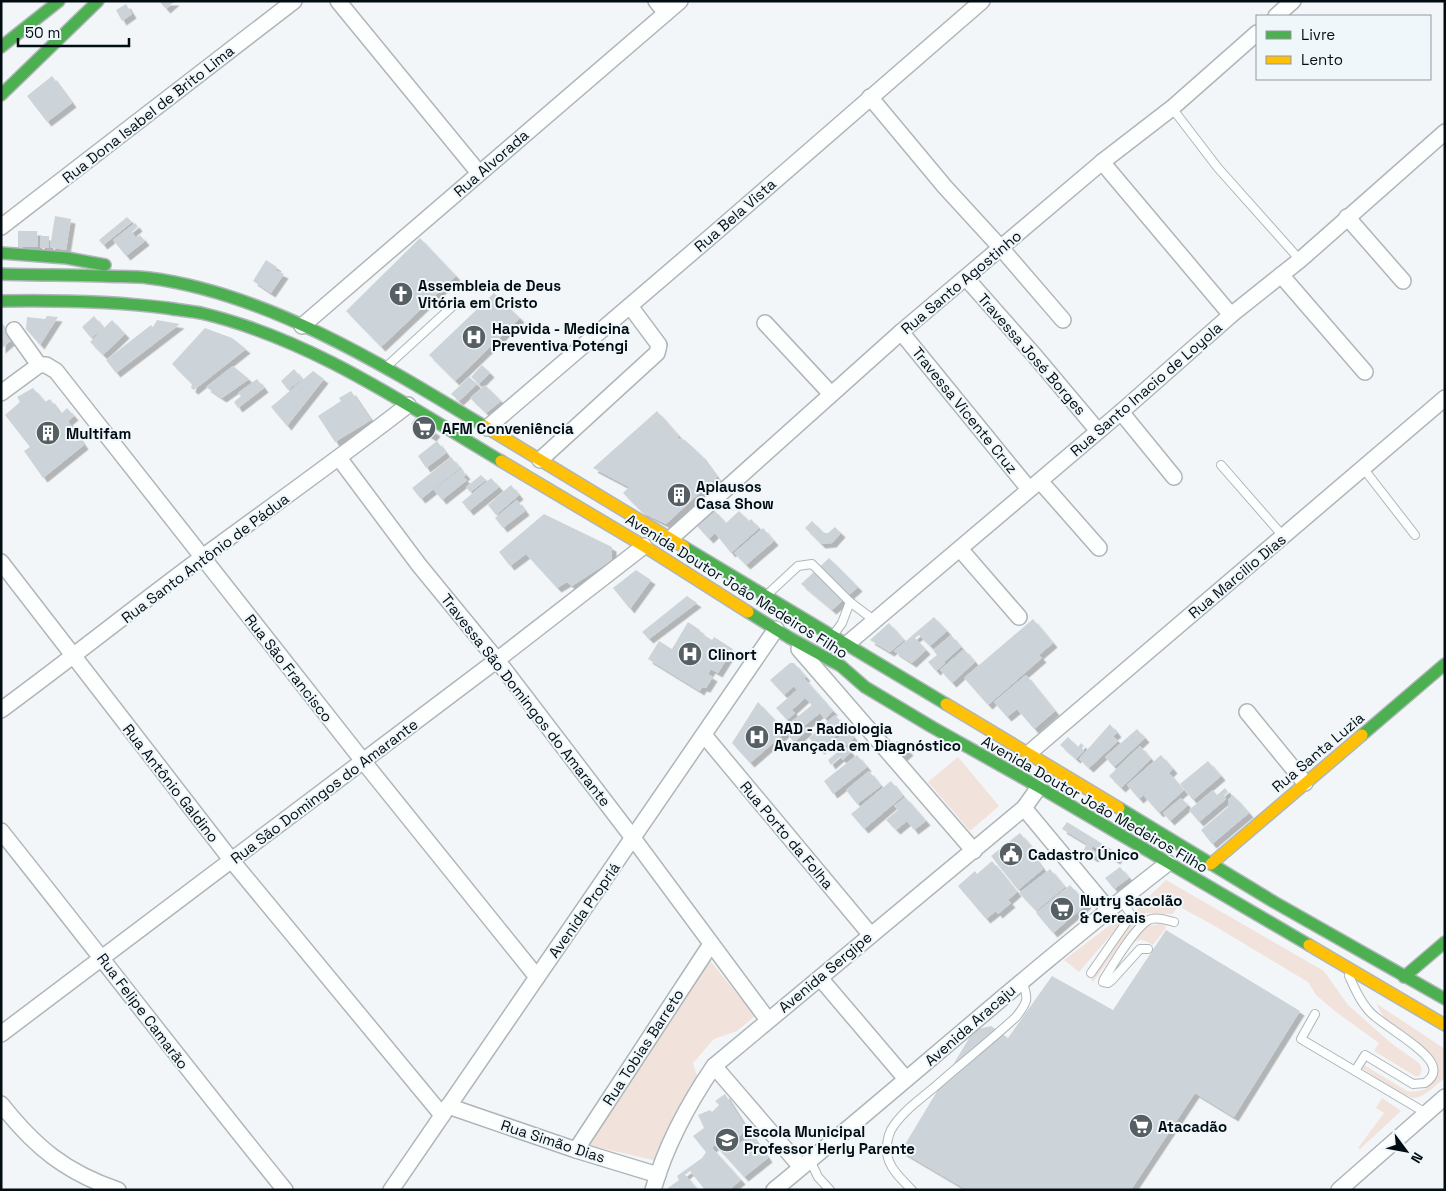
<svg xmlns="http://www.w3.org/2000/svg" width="1446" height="1191" font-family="'Space Grotesk',sans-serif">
	<defs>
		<filter id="shadow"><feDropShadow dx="4.5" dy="4.5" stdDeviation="0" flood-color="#0004"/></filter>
	</defs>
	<rect width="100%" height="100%" fill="#f3f6f8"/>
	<!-- green -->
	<g fill="#f2e2dc">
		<path d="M958 757 999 806 970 831 928 782Z"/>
		<path d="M1166 880 1324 971 1348 1005 1391 1043 1419 1063C1422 1068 1423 1071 1419 1076H1415L1374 1051 1379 1043 1336 1012 1316 995 1308 982 1213 925 1178 906 1173 914 1146 913 1139 919 1093 982 1090 978 1142 903Z"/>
		<path d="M1118 919 1122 922 1079 972 1064 960Z"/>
		<path d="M1160 924 1164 925 1166 928 1153 945C1145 940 1140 937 1132 944L1142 927Z"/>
		<path d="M707 957 755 1016 737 1031 714 1039 693 1063 698 1079 657 1161 588 1145Z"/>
		<path d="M1377 1004 1445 1049V1078C1440 1082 1421 1099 1415 1098 1406 1098 1373 1075 1363 1069L1362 1067 1364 1065 1407 1091C1414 1092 1420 1092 1426 1088 1446 1059 1407 1038 1387 1020 1382 1015 1379 1010 1377 1004Z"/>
		<path d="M1382 1098 1401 1111 1360 1149 1358 1148 1384 1113 1376 1108Z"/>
	</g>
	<!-- building -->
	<g fill="#ccd4d9" filter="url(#shadow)">
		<path d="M159 1H175L166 9Z"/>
		<path d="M126 4 132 14 122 21 116 10Z"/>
		<path d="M52 76 72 103 47 122 27 96Z"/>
		<path d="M55 216 71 219 66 250 50 247Z"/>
		<path d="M127 217 132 222 103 245 99 240Z"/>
		<path d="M135 223 138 227 132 232 136 238 140 235 145 241 126 256 113 240Z"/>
		<path d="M18 231H37L38 247H18Z"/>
		<rect x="40" y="236" width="9" height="12"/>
		<path d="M420 238 456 276 381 347 346 311Z"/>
		<path d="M266 260 277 267 275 270 284 274 271 293 253 281Z"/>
		<path d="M494 293 520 318 455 381 429 355Z"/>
		<path d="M47 316 58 317 40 345 26 329 27 317 45 319Z"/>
		<path d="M94 316 104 328 91 338 82 327Z"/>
		<path d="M112 320 125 334 103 355 90 342Z"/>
		<path d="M157 320 180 324 116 373 106 360 151 325 153 327Z"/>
		<path d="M1 322 14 338 1 349Z"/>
		<path d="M205 328 232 338 246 349 194 390 191 388 192 384 172 364Z"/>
		<path d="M482 365 490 373 479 384 471 377Z"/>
		<path d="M233 366 249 379 222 398 206 387Z"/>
		<path d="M294 369 302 379 288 390 281 381Z"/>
		<path d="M313 371 324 379 287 426 271 407Z"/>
		<path d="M469 377 477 384 459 401 451 394Z"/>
		<path d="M257 379 264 388 238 408 234 402 241 396 238 393Z"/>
		<path d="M485 385 501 401 486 413 470 398Z"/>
		<path d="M33 388 45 402 50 399 61 414 67 408 74 416 68 421 84 445 43 478 24 451 30 447 5 415 20 402 17 397Z"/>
		<path d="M351 391 371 420 335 442 318 416 341 401 339 398Z"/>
		<path d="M657 411 679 436 677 438 685 440 701 455 717 477 666 524 643 513 623 493 629 487 593 468Z"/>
		<path d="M415 418 436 432 432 437 411 424Z"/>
		<path d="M437 441 446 453 426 468 418 456Z"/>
		<path d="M451 457 460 468 421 499 412 488Z"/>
		<path d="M461 469 466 475 463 477 467 480 442 500 434 490Z"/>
		<path d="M481 475 486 480 470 492 466 487Z"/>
		<path d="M491 478 499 487 469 511 462 502Z"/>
		<path d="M511 485 519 495 496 515 488 505Z"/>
		<path d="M517 500 525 511 503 528 495 518Z"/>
		<path d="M714 510 726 523 739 511 749 521 751 519 759 528 731 553 715 533 709 539 697 526Z"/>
		<path d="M544 514 612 547V560L572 586 567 582 557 588 526 554 510 566 499 552Z"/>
		<path d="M812 521 824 533H828L835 527 841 533 832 543 821 544 805 528Z"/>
		<path d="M763 528 774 541 746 565 734 553Z"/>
		<path d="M829 558 858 587 832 610 801 584Z"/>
		<path d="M636 570 651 580 630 609 613 588Z"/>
		<path d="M687 596 697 603 649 639 642 632Z"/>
		<path d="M934 617 947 631 930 646 919 635 915 638 926 650 912 663 894 651Z"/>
		<path d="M1033 619 1053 643 1039 655 1042 658 988 705 964 678Z"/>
		<path d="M688 622 700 630 699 632 712 640 714 637 733 649 718 673 711 669 708 674 713 677 706 688 702 687 700 691 648 659 659 641 672 649Z"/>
		<path d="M889 623 904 640 890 652 870 640Z"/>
		<path d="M951 635 961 647 944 662 945 663 936 671 928 662 937 655 933 650Z"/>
		<path d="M964 649 975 662 952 683 940 670Z"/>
		<path d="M790 663H794L806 677 804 678 833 711 825 719 820 713 804 726 808 730 794 742 787 734 795 727 791 722 812 705 805 698 792 710 795 713 787 720 776 708 797 690 794 686 784 695 770 680Z"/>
		<path d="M1026 675 1055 711 1034 729 1017 709 1007 717 994 702Z"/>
		<path d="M758 702 786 732 750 763 732 743Z"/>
		<path d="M835 715 846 727 820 750 809 738Z"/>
		<path d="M1110 724 1117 733 1113 736 1118 741 1089 768 1079 759Z"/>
		<path d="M1137 729 1145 738 1114 767 1105 757Z"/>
		<path d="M848 730 854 738 845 746 851 752 843 760 840 757 831 765 828 760 841 749 834 741Z"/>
		<path d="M1068 737 1078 747 1081 743 1084 746 1082 748 1084 751 1076 759 1060 745Z"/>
		<path d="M897 741 909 751 899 760 890 749Z"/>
		<path d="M1140 746 1151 759 1121 788 1109 776Z"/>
		<path d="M857 755 867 767 833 794 824 781Z"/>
		<path d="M1161 755 1173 769 1169 773 1184 790 1159 813 1144 796 1161 779 1139 799 1127 785Z"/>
		<path d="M1208 761 1221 776 1193 800 1180 784Z"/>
		<path d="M869 771 881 786 857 804 846 790Z"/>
		<path d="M891 781 903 796 864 829 851 814Z"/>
		<path d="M1225 788 1228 792 1224 796 1226 799 1199 822 1189 810 1213 790 1217 795Z"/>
		<path d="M1233 795 1249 813 1212 844 1201 830 1228 807V800Z"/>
		<path d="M905 797 926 821 914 830 907 821 896 830 886 820 898 810 894 806Z"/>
		<path d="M1181 798 1188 805 1170 821 1163 813Z"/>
		<path d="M1067 822 1119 854 1116 860 1093 846 1091 849 1097 853 1094 858 1083 851 1087 844 1062 829Z"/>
		<path d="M1020 833 1034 850 1031 852 1043 869 1018 890 991 856Z"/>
		<path d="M992 861 1017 892 1008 900 1011 903 1005 908 998 914 996 911 986 919 958 886 975 871 977 874Z"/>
		<path d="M1120 867 1129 878 1114 889 1105 878Z"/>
		<path d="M1050 869 1065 887 1036 911 1019 893Z"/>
		<path d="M1070 885 1087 904 1053 933 1036 913Z"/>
		<path d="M1166 930 1300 1011 1234 1117 1195 1093 1131 1190H967L901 1151 974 1030 991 1026 1008 1038 1052 976 1113 1010Z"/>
		<path d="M725 1094 747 1129 734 1141 737 1146 751 1134 768 1158 744 1177 715 1145 712 1148 741 1180 729 1190H705L690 1171 685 1175 698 1190H669L668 1188 679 1180 677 1176 702 1158 706 1152 693 1136 704 1128 698 1115 710 1110 712 1112 719 1105 715 1101Z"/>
	</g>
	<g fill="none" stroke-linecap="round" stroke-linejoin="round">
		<!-- lane casing -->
		<g stroke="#aeb6ba" stroke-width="10">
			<g id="lane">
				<path d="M1172 108 1218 168 1300 260"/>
				<path d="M386 367 455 304"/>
				<path d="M1221 465 1283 536"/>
				<path d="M1363 468 1415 535"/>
				<path d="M769 593 798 566 812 564 850 602 842 623 834 634"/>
				<path d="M850 602 875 621"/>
				<path d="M1148 949H1140L1112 980 1108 983 1103 982 1104 979C1113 965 1136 924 1151 919 1159 917 1166 920 1174 922"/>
				<path d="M1091 973 1130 917V913L1121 900"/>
				<path d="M1349 976C1355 989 1361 1003 1371 1013 1384 1026 1430 1051 1433 1067 1435 1074 1431 1079 1425 1083L1413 1084 1365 1055 1355 1071"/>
				<path d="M1315 1014 1301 1039 1426 1113"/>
				<path d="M810 1160 818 1177 830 1190"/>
				<path d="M912 1190C902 1180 888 1167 887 1153 886 1146 888 1136 891 1130 901 1112 922 1098 937 1085 963 1062 990 1041 1016 1017 1028 1002 1029 999 1022 981"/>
			</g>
		</g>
		<!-- street casing -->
		<g stroke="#aeb6ba" stroke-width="18">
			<g id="street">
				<path d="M338 1 479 173"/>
				<path d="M656 1 666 13"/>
				<path d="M1276 16 1293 1"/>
				<path d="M870 97 945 187 1001 248 1063 320"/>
				<path d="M1102 162 1231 315"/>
				<path d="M1347 217 1403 281"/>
				<path d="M1 227 294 1"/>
				<path d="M1281 275 1365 372"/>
				<path d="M966 278 1035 356 1098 431"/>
				<path d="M765 323 831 394"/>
				<path d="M302 326 680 1"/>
				<path d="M14 330 39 365"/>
				<path d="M901 332 1029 489"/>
				<path d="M1 393 39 365H46L56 371 363 761 537 977"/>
				<path d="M1121 412 1174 477"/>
				<path d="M487 428 716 232 982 1"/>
				<path d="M339 458 419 565 497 660 633 838 768 1020"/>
				<path d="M540 460 657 353 659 345 630 306"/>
				<path d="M1040 481 1099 548"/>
				<path d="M671 538 901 332 1102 162 1172 108 1257 33"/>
				<path d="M960 549 1019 617"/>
				<path d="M1 562 232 861 442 1115"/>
				<path d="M847 644 1121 412 1231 315 1300 260 1445 132"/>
				<path d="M799 649 974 851"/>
				<path d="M1 710C69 660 135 607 204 556 272 506 341 457 408 405"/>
				<path d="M1247 712 1305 783"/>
				<path d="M704 735 870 934"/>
				<path d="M1029 753 1445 398"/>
				<path d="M1024 808 1108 909"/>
				<path d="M1 831C96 950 189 1072 285 1190"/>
				<path d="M820 978 906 1079"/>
				<path d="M1 1034 497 660 644 546"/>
				<path d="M714 1066 801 1167"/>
				<path d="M1 1104C35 1147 65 1172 118 1190"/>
				<path d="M448 1106 576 1150 658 1175"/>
				<path d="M576 1150 711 944"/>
				<path d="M391 1190 776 629"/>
				<path d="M653 1190C666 1145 688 1104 714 1066L1024 808 1039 787"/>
				<path d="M774 1190C906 1082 1033 968 1168 863"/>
				<path d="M1339 1190 1445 1097"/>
			</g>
		</g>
		<!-- fast casing -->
		<g stroke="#aeb6ba" stroke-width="14">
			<g id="fast">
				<path d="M1 47 59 1"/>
				<path d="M1 95 98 1"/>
				<path d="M1 253 67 258 105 265"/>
				<path d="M1 274C35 275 69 275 104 276 119 277 134 276 149 278 267 293 385 366 484 426"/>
				<path d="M1 301C56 300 112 301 167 308 178 310 190 311 201 313 311 339 405 404 501 461"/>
				<path d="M684 547 946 704"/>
				<path d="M748 612 790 638 841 666 865 687 932 727 1039 787 1309 945"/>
				<path d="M1362 735 1445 664"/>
				<path d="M1119 808 1274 902 1445 999"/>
				<path d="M1404 977 1445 942"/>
			</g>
		</g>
		<!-- slow casing -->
		<g stroke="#aeb6ba" stroke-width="14">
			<g id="slow">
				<path d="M484 426 684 547"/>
				<path d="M501 461 644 546 748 612"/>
				<path d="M946 704 1119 808"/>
				<path d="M1211 864 1362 735"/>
				<path d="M1309 945 1445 1025"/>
			</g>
		</g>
		<!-- lane -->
		<use href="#lane" stroke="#fdfefe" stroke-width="8"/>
		<!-- street -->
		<use href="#street" stroke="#fdfefe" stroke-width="15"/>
		<!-- fast -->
		<use href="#fast" stroke="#4caf50" stroke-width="11"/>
		<!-- slow -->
		<use href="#slow" stroke="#ffc107" stroke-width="11"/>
	</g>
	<!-- icons -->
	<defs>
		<g id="church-disc" transform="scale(1.25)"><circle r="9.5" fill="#565f63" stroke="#f0f7fb"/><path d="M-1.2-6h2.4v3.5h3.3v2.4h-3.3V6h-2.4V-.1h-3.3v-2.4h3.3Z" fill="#fff"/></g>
		<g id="hospital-disc" transform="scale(1.25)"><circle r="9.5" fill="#565f63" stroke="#f0f7fb"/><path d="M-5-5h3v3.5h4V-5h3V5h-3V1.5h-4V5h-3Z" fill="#fff"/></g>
		<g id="supermarket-disc" transform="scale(1.25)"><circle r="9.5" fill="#565f63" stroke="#f0f7fb"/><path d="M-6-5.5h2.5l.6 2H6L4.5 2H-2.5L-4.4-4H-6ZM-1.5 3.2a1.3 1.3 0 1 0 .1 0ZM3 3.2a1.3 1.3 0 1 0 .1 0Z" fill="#fff"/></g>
		<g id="building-disc" transform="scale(1.25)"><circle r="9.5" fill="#565f63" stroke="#f0f7fb"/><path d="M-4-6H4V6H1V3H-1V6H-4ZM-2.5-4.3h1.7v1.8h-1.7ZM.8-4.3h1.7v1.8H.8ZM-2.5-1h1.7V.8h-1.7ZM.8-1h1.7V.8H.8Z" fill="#fff"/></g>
		<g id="civic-disc" transform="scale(1.25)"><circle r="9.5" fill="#565f63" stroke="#f0f7fb"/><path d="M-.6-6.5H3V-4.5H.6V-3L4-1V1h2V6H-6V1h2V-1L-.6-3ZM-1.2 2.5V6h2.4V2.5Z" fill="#fff"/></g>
		<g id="school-disc" transform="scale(1.25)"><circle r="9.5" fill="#565f63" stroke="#f0f7fb"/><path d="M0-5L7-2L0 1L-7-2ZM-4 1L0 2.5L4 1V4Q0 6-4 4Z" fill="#fff"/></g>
	</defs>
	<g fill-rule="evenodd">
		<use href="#church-disc" x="401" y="294"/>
		<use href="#hospital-disc" x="474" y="337"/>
		<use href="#supermarket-disc" x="424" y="428"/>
		<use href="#building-disc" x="48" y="433"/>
		<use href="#building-disc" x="679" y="495"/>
		<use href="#hospital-disc" x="690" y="654"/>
		<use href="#hospital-disc" x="757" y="737"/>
		<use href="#civic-disc" x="1011" y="854"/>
		<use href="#supermarket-disc" x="1062" y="909"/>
		<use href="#supermarket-disc" x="1141" y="1126"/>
		<use href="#school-disc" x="727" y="1140"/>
	</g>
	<g text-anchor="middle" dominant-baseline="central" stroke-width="4" stroke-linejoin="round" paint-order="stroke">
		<!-- street labels -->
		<g font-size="15" fill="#020d13" stroke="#f0f7fb">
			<text transform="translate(148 114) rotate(-38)">Rua Dona Isabel de Brito Lima</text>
			<text transform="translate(491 163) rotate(-41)">Rua Alvorada</text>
			<text transform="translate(735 215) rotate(-41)">Rua Bela Vista</text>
			<text transform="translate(961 282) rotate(-40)">Rua Santo Agostinho</text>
			<text transform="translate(1032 354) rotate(49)">Travessa José Borges</text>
			<text transform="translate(1146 389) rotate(-41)">Rua Santo Inacio de Loyola</text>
			<text transform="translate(965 410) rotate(51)">Travessa Vicente Cruz</text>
			<text transform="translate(205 558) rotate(-37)">Rua Santo Antônio de Pádua</text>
			<text transform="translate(1237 576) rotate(-40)">Rua Marcilio Dias</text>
			<text transform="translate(737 586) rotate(32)">Avenida Doutor João Medeiros Filho</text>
			<text transform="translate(289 668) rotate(52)">Rua São Francisco</text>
			<text transform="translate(526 700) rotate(52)">Travessa São Domingos do Amarante</text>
			<text transform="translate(1318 752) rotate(-40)">Rua Santa Luzia</text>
			<text transform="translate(171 783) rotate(52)">Rua Antônio Galdino</text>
			<text transform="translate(324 791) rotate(-37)">Rua São Domingos do Amarante</text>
			<text transform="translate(1095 804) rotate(30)">Avenida Doutor João Medeiros Filho</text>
			<text transform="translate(787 835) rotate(50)">Rua Porto da Folha</text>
			<text transform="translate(584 910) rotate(-55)">Avenida Propriá</text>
			<text transform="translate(825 972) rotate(-40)">Avenida Sergipe</text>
			<text transform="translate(143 1011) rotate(53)">Rua Felipe Camarão</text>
			<text transform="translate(970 1025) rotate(-41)">Avenida Aracaju</text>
			<text transform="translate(643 1047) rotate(-57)">Rua Tobias Barreto</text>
			<text transform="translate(553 1141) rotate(18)">Rua Simão Dias</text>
		</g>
		<!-- poi labels -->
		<g font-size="15" font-weight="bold" fill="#020d13" stroke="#f0f7fb" text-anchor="start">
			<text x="418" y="285">Assembleia de Deus<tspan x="418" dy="17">Vitória em Cristo</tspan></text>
			<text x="492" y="328">Hapvida - Medicina<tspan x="492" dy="17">Preventiva Potengi</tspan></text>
			<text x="442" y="428">AFM Conveniência</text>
			<text x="66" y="433">Multifam</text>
			<text x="696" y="486">Aplausos<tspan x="696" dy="17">Casa Show</tspan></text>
			<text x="708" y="654">Clinort</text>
			<text x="774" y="728">RAD - Radiologia<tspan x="774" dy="17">Avançada em Diagnóstico</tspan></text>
			<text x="1028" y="854">Cadastro Único</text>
			<text x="1080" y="900">Nutry Sacolão<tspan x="1080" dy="17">&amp; Cereais</tspan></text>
			<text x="1158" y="1126">Atacadão</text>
			<text x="744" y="1131">Escola Municipal<tspan x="744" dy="17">Professor Herly Parente</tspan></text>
		</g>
	</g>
	<!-- border -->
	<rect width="1446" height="1191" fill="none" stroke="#020d13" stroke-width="5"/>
	<!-- legend -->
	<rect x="1256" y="15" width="175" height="65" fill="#f0f7fb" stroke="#91999e"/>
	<rect x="1266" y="31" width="25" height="8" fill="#4caf50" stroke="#91999e"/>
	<text x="1301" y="40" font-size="15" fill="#020d13">Livre</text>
	<rect x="1266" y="56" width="25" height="8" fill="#ffc107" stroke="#91999e"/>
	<text x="1301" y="65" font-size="15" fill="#020d13">Lento</text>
	<!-- north arrow -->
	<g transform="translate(1406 1151) rotate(122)" stroke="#f0f7fb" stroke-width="4" paint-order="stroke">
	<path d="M0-4L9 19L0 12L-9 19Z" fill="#020d13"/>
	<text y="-8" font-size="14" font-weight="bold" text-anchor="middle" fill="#020d13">N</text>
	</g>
	<!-- scale -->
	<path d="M18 38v8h111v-8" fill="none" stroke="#020d13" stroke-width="2.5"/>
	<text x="25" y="38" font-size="15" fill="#020d13" stroke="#f0f7fb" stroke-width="4" paint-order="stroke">50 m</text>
</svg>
